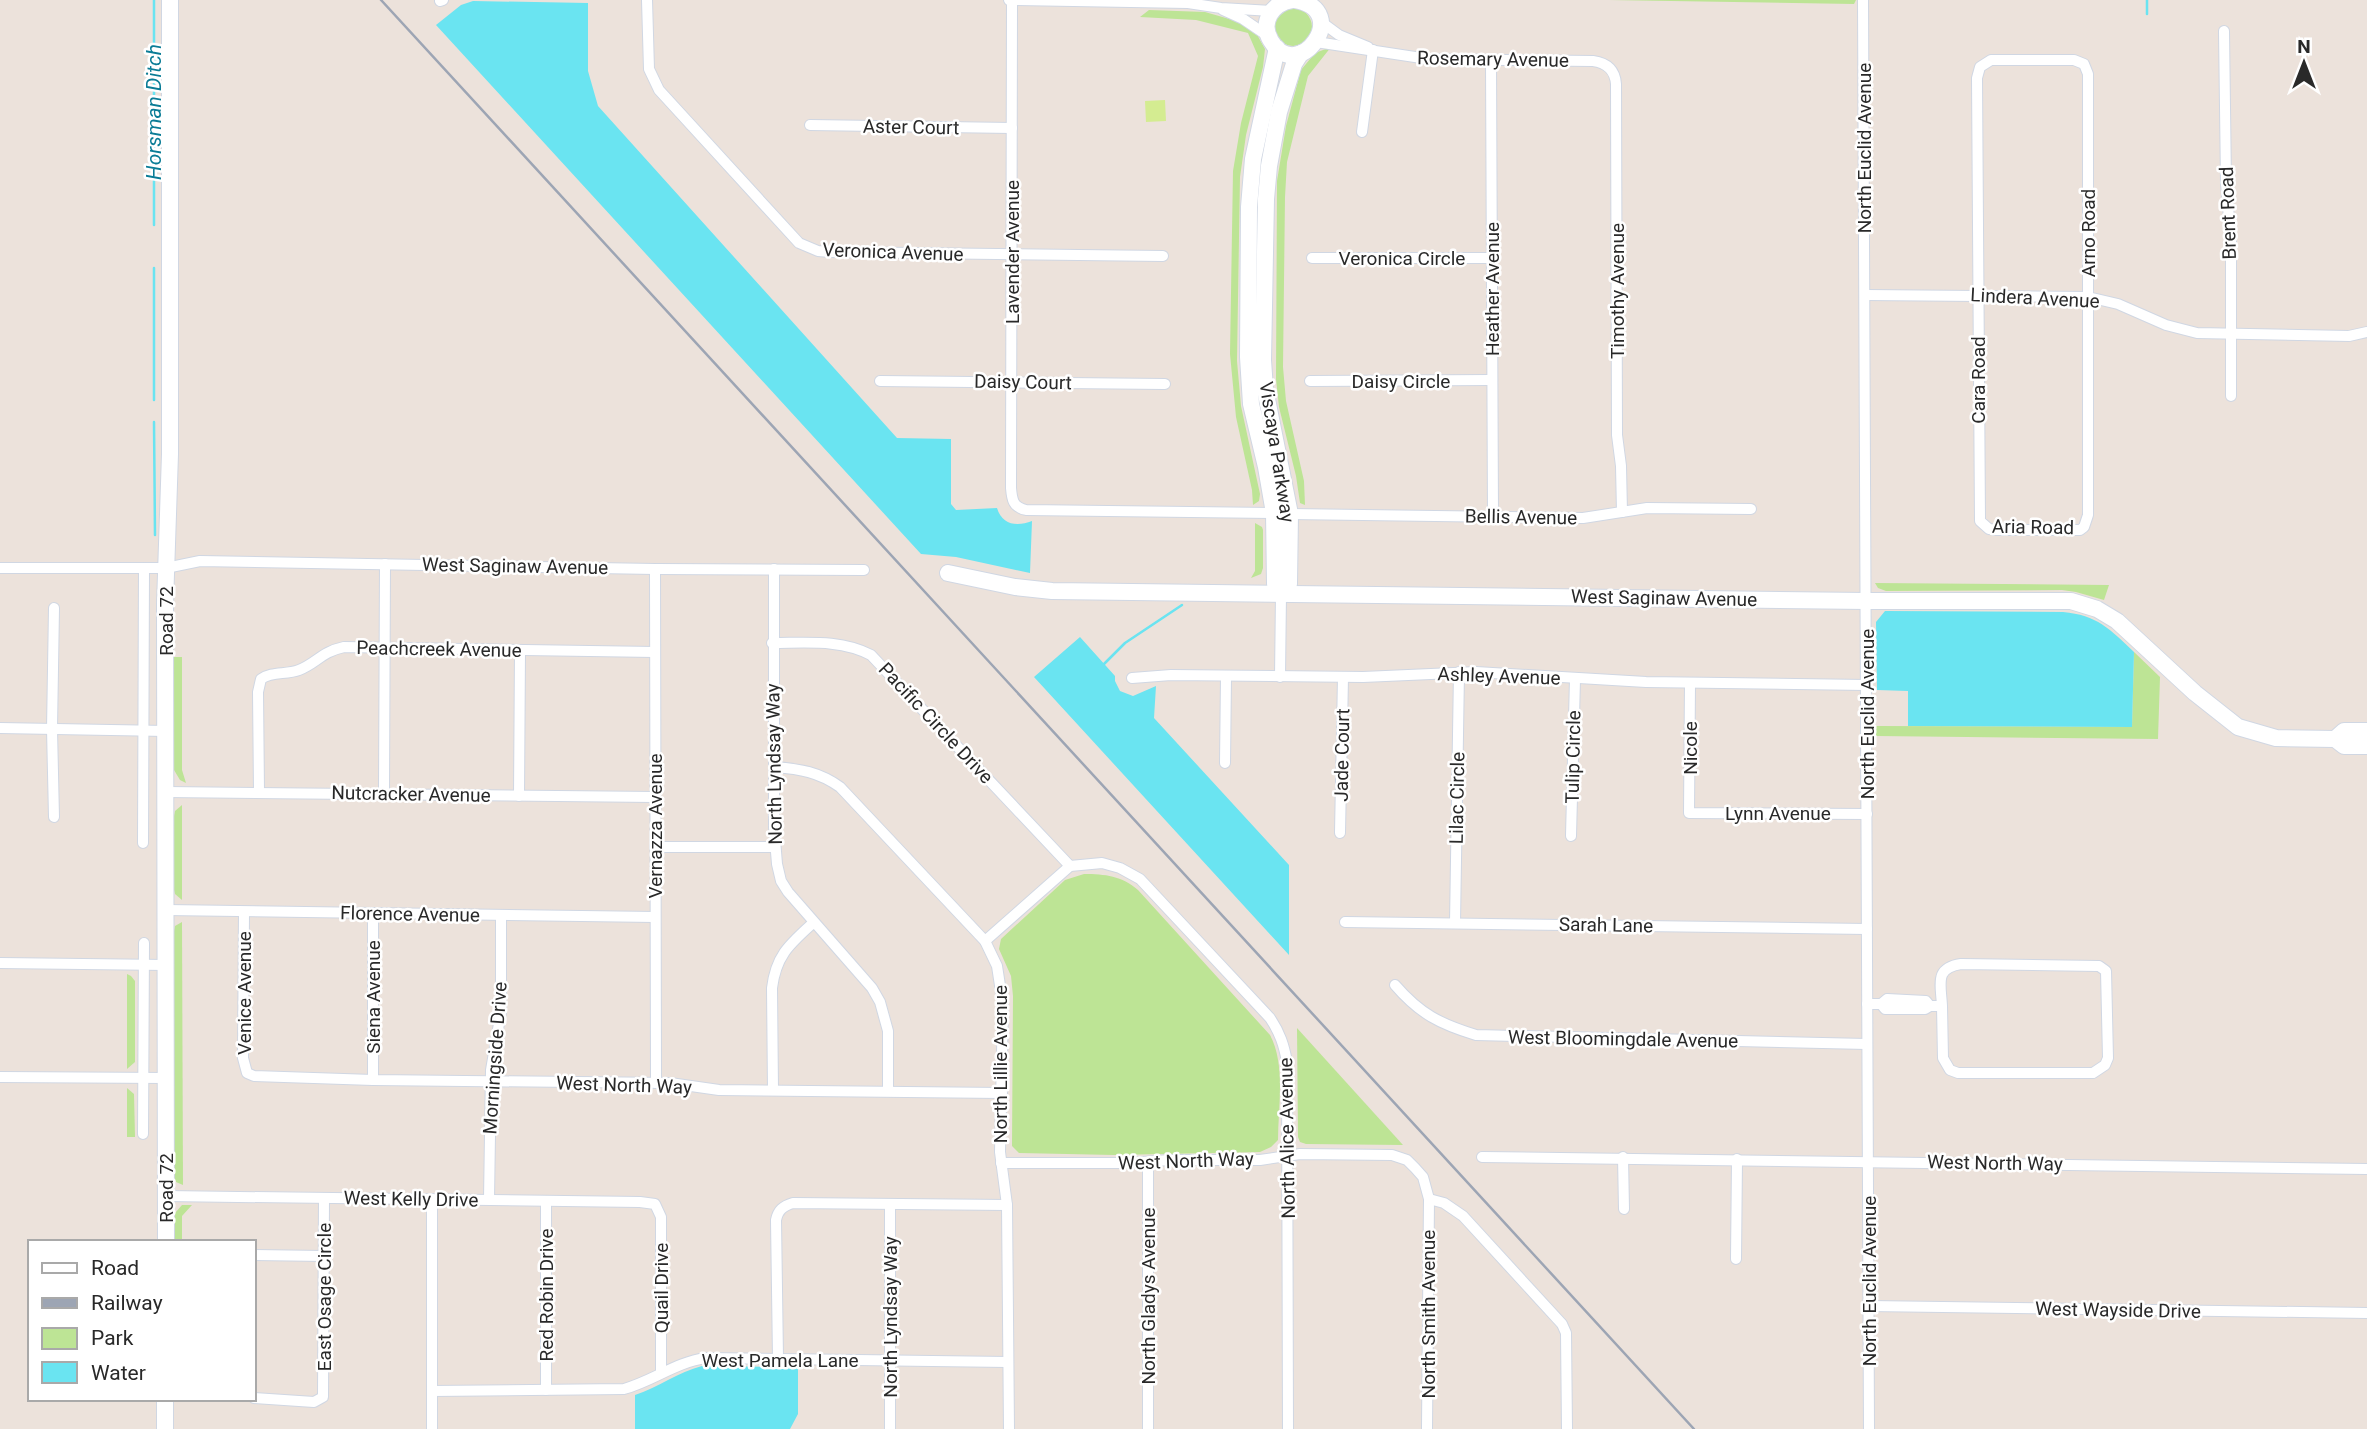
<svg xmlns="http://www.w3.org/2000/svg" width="2367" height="1429" font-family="Roboto,sans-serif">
	<rect width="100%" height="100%" fill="#ece2db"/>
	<!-- green -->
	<g fill="#bde495">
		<path d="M1609 0H1856L1854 4Z"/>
		<circle cx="1293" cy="27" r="19"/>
		<path d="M1149 10 1205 12 1240 22 1255 31 1265 49 1263 67 1246 135 1240 177 1237 361 1241 406 1260 494 1259 501 1253 505 1252 490 1236 417 1230 354 1233 171 1241 123 1258 56 1248 33 1196 20 1140 17Z"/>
		<path d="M1331 47 1308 76 1287 162 1285 197 1283 367 1286 401 1304 481 1305 505 1300 503 1296 476 1279 407 1276 379 1277 181 1286 126 1301 70 1315 53Z"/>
		<path d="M1255 523 1262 527 1263 530V568L1261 574 1251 578 1255 571Z"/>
		<path d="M1875 583 2109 585 2104 600 2076 592 2062 590 1886 591 1878 588Z"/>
		<path d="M2134 652 2160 677 2158 739 1876 736V726L2132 727Z"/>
		<path d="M174 657H182V770L186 783 180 780 174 770Z"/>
		<path d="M182 805V900L175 894 174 890V816L175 811Z"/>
		<path d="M1084 874C1105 874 1122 876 1138 890L1270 1035C1286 1065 1278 1107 1278 1140L1271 1147 1260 1152 1114 1155 1019 1153 1012 1146 1013 996 1011 976 999 949 1001 939 1065 880Z"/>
		<path d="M182 922 183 1185 176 1182 174 1177V931L175 926Z"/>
		<path d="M127 974 131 976 135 981V1062L127 1069Z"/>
		<path d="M1297 1028 1403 1145 1306 1144 1300 1142 1298 1137Z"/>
		<path d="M127 1088 134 1094 135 1137H127Z"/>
		<path d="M182 1205H192L182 1216V1242H175V1213Z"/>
	</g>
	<!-- pitch -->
	<path fill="#d4ec91" d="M1165 100 1166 121 1146 122 1145 101Z"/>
	<!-- water -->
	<g fill="#6ae4f1">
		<path d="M473 1 588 3V71L598 106 897 438 951 439V504L956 510 997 508C1002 525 1017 527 1032 521L1030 573 956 557 921 554 436 25 461 5Z"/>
		<path d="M1885 611 2063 612C2097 615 2110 629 2134 652L2132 727 1908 726V691L1877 690 1876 622Z"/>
		<path d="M1080 637 1115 676V681L1120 691 1133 696 1156 686 1154 718 1289 865V955L1034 677Z"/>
		<path d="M702 1366 798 1367V1414L790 1429H635V1395C659 1387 678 1372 702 1366Z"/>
	</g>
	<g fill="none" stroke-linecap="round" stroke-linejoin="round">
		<!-- stream -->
		<g stroke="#6ae4f1" stroke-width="2.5">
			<path d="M2147 0V14"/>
			<path d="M154 225V0"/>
			<path d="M154 268V400"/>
			<path d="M154 422 155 535"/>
			<path d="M1102 666 1125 643 1182 605"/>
		</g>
		<!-- street casing -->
		<g stroke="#d0d7e3" stroke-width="12">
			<g id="street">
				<path d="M647 0 649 69 659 90 799 243 818 251 830 252 1163 256"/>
				<path d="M1009 0 1188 3 1221 8 1272 11"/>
				<path d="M1012 0 1011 488C1012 500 1013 507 1026 510L1274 513"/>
				<path d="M1863 0 1869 1429"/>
				<path d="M440 1 443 0"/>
				<path d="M1223 10 1243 19 1268 36"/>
				<path d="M1320 21 1339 35 1368 47"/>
				<path d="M2224 31 2226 183 2231 242V396"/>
				<path d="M1316 42 1428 59 1593 61C1607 63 1615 70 1616 84L1617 435 1621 466 1622 512"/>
				<path d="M1991 60H2074L2084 64 2088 74V515L2084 527 2080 530H1997L1989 529 1980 521 1977 78 1980 67Z"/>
				<path d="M1491 61 1493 517"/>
				<path d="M810 125 1012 128"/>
				<path d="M1362 132 1373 50"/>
				<path d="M1312 258H1491"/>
				<path d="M1865 295 2088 297 2118 304 2166 325 2197 333 2349 336 2367 332"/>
				<path d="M880 381 1165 384"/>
				<path d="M1310 381 1492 380"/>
				<path d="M1290 514 1583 518 1647 508 1751 509"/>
				<path d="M0 568H166L200 561 655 569 864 570"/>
				<path d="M655 569 656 1083"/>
				<path d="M774 569V827L777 864 781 881 788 892 872 988 880 1002 888 1031V1090"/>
				<path d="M54 608 52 729 54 817"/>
				<path d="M772 643C806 643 841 639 871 655L1070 866"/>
				<path d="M1280 677 1281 594"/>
				<path d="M1132 678 1171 675 1363 677 1476 672 1646 682 1866 685"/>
				<path d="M1690 683 1689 813 1867 814"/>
				<path d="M0 728 166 731"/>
				<path d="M1225 763 1226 676"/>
				<path d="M775 767C800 769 819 772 840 787L985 941 997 966 1003 1005 1000 1152 1007 1205 1009 1429"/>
				<path d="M166 792 655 797"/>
				<path d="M259 792 258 692 261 679C272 671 286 675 299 670 317 663 321 652 344 647L655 652"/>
				<path d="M384 793 385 564"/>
				<path d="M519 796 520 651"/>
				<path d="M1340 833 1343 677"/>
				<path d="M1571 836 1575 679"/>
				<path d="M143 843 144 568"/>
				<path d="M655 847H774"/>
				<path d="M166 910 655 917"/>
				<path d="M244 912 243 1058 247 1073 254 1076 373 1080 670 1083 719 1090 1002 1093"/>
				<path d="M1345 922 1867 929"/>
				<path d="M1455 923 1459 672"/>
				<path d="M985 941 1070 866 1102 863 1120 868 1140 879 1270 1018C1280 1033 1284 1045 1287 1062L1288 1429"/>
				<path d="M0 963 166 965"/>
				<path d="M1395 985C1420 1014 1440 1024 1476 1035L1867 1044"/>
				<path d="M1867 1004H1881L1885 1009H1925L1930 1006 1926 1001 1887 999 1881 1004"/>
				<path d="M1930 1006H1942C1941 984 1934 968 1961 964L2099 966 2106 971 2108 1058 2105 1065 2093 1073H1958L1950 1070 1943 1058 1942 1006"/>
				<path d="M0 1077 166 1078"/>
				<path d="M373 1080V914"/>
				<path d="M773 1090 772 988C776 955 790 944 813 923"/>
				<path d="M143 1134 144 943"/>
				<path d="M1482 1157 2367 1169"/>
				<path d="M1623 1157 1624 1209"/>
				<path d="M1148 1162V1429"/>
				<path d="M1001 1163H1129L1169 1160H1260L1300 1154 1392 1155 1407 1160 1415 1168 1423 1177 1429 1199 1427 1429"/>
				<path d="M166 1196 640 1202 655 1204 661 1217V1373"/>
				<path d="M432 1199V1429"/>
				<path d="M489 1199 491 1070 501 1012V916"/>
				<path d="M1429 1199 1444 1203 1463 1216 1562 1324 1566 1333 1567 1429"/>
				<path d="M546 1201V1390"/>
				<path d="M254 1255 324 1256"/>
				<path d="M1736 1259 1737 1159"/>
				<path d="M1869 1306 2367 1313"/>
				<path d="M778 1358 776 1220C778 1210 783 1206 793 1203L1007 1205"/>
				<path d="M432 1391 624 1389C653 1381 676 1362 706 1358L1008 1362"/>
				<path d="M254 1398 314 1402 323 1397 324 1198"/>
				<path d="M890 1429V1205"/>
			</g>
		</g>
		<!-- secondary casing -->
		<g stroke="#d0d7e3" stroke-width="18">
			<g id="secondary">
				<path d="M1292 0C1273 3 1259 22 1271 41 1298 86 1354 10 1295 0"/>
				<path d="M1277 48 1253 159 1249 207 1248 357 1251 404 1266 467 1274 513 1275 584 1281 594"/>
				<path d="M948 573 1015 587 1052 591 1867 601H2071L2097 609 2117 621 2195 693 2238 727 2276 738 2335 739 2344 746H2367"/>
				<path d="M1281 594 1289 584 1290 514 1265 389 1263 360 1266 199 1269 166 1279 112 1294 64 1301 53"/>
				<path d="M2335 739 2344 731H2367"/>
				<path d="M166 1242 165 604 170 454V0"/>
				<path d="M165 1429V1399"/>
			</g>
		</g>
		<!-- street -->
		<use href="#street" stroke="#fff" stroke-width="10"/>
		<!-- secondary -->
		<use href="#secondary" stroke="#fff" stroke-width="16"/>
		<!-- rail -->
		<path stroke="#9da5b4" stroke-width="2.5" d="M381 0 1694 1429"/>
	</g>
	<g text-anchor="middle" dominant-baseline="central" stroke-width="5" stroke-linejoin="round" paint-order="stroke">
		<!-- street labels -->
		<g font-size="19" fill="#292929" stroke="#fff">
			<text transform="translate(1493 59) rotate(1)">Rosemary Avenue</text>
			<text transform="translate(911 127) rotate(1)">Aster Court</text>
			<text transform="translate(1864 148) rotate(-90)">North Euclid Avenue</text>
			<text transform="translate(2228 213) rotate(-92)">Brent Road</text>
			<text transform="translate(2088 233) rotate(-90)">Arno Road</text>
			<text transform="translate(893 252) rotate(2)">Veronica Avenue</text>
			<text transform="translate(1012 252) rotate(-90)">Lavender Avenue</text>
			<text x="1402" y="258">Veronica Circle</text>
			<text transform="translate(1492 289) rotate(-90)">Heather Avenue</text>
			<text transform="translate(1617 291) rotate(-90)">Timothy Avenue</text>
			<text transform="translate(2035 298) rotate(3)">Lindera Avenue</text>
			<text transform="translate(1978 380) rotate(-90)">Cara Road</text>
			<text x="1401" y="381">Daisy Circle</text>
			<text transform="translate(1023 382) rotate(1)">Daisy Court</text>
			<text transform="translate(1277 452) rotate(81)">Viscaya Parkway</text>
			<text transform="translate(1521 517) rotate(1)">Bellis Avenue</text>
			<text transform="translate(2033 527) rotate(1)">Aria Road</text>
			<text transform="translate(515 566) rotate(1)">West Saginaw Avenue</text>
			<text transform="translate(1664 598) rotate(1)">West Saginaw Avenue</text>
			<text transform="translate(166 621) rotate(-90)">Road 72</text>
			<text transform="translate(439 649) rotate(1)">Peachcreek Avenue</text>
			<text transform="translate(1499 676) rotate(2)">Ashley Avenue</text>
			<text transform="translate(1867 714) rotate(-90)">North Euclid Avenue</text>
			<text transform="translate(936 723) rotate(47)">Pacific Circle Drive</text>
			<text transform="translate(1690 748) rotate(-90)">Nicole</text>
			<text transform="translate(1342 755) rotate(-89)">Jade Court</text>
			<text transform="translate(1573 757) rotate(-89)">Tulip Circle</text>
			<text transform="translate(774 764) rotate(-91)">North Lyndsay Way</text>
			<text transform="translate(411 794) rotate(1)">Nutcracker Avenue</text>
			<text transform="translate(1457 798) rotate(-89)">Lilac Circle</text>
			<text x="1778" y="813">Lynn Avenue</text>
			<text transform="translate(655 826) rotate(-90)">Vernazza Avenue</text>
			<text transform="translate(410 914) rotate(1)">Florence Avenue</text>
			<text transform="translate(1606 925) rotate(1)">Sarah Lane</text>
			<text transform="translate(244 993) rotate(-90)">Venice Avenue</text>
			<text transform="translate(373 997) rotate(-90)">Siena Avenue</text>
			<text transform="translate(1623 1039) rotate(1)">West Bloomingdale Avenue</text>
			<text transform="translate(495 1058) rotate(-86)">Morningside Drive</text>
			<text transform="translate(1000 1064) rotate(-90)">North Lillie Avenue</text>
			<text transform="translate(624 1085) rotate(2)">West North Way</text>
			<text transform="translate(1287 1138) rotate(-91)">North Alice Avenue</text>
			<text transform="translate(1186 1161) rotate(-2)">West North Way</text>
			<text transform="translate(1995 1163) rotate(1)">West North Way</text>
			<text transform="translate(166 1188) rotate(-90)">Road 72</text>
			<text transform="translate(411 1199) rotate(1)">West Kelly Drive</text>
			<text transform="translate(1869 1281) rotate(-90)">North Euclid Avenue</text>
			<text transform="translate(661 1288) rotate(-90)">Quail Drive</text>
			<text transform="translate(546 1295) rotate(-90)">Red Robin Drive</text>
			<text transform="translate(1148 1296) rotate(-90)">North Gladys Avenue</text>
			<text transform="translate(324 1297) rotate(-90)">East Osage Circle</text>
			<text transform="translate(2118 1310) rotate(1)">West Wayside Drive</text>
			<text transform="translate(1428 1314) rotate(-90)">North Smith Avenue</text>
			<text transform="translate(890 1317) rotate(-90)">North Lyndsay Way</text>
			<text x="780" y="1360">West Pamela Lane</text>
		</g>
		<!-- water labels -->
		<g font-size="21" font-style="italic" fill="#0a7c96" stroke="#fff">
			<text transform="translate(154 112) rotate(-90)">Horsman Ditch</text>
		</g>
	</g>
	<!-- legend -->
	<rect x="28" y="1240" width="228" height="161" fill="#ffffff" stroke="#a9a9a9" stroke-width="2"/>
	<rect x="42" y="1263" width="35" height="10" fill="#ffffff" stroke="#a9a9a9" stroke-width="2"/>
	<text x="91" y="1275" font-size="21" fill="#292929">Road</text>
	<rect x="42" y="1298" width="35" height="10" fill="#9da5b4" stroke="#a9a9a9" stroke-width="2"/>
	<text x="91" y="1310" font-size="21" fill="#292929">Railway</text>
	<rect x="42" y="1328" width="35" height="21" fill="#bde495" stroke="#a9a9a9" stroke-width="2"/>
	<text x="91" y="1345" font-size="21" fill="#292929">Park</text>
	<rect x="42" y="1362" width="35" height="21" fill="#6ae4f1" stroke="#a9a9a9" stroke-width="2"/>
	<text x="91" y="1380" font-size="21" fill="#292929">Water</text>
	<!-- north arrow -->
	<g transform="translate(2304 63)" stroke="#ffffff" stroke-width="5" paint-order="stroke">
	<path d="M0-5L12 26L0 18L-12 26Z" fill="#292929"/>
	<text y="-10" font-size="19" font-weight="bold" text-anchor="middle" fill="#292929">N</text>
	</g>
</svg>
